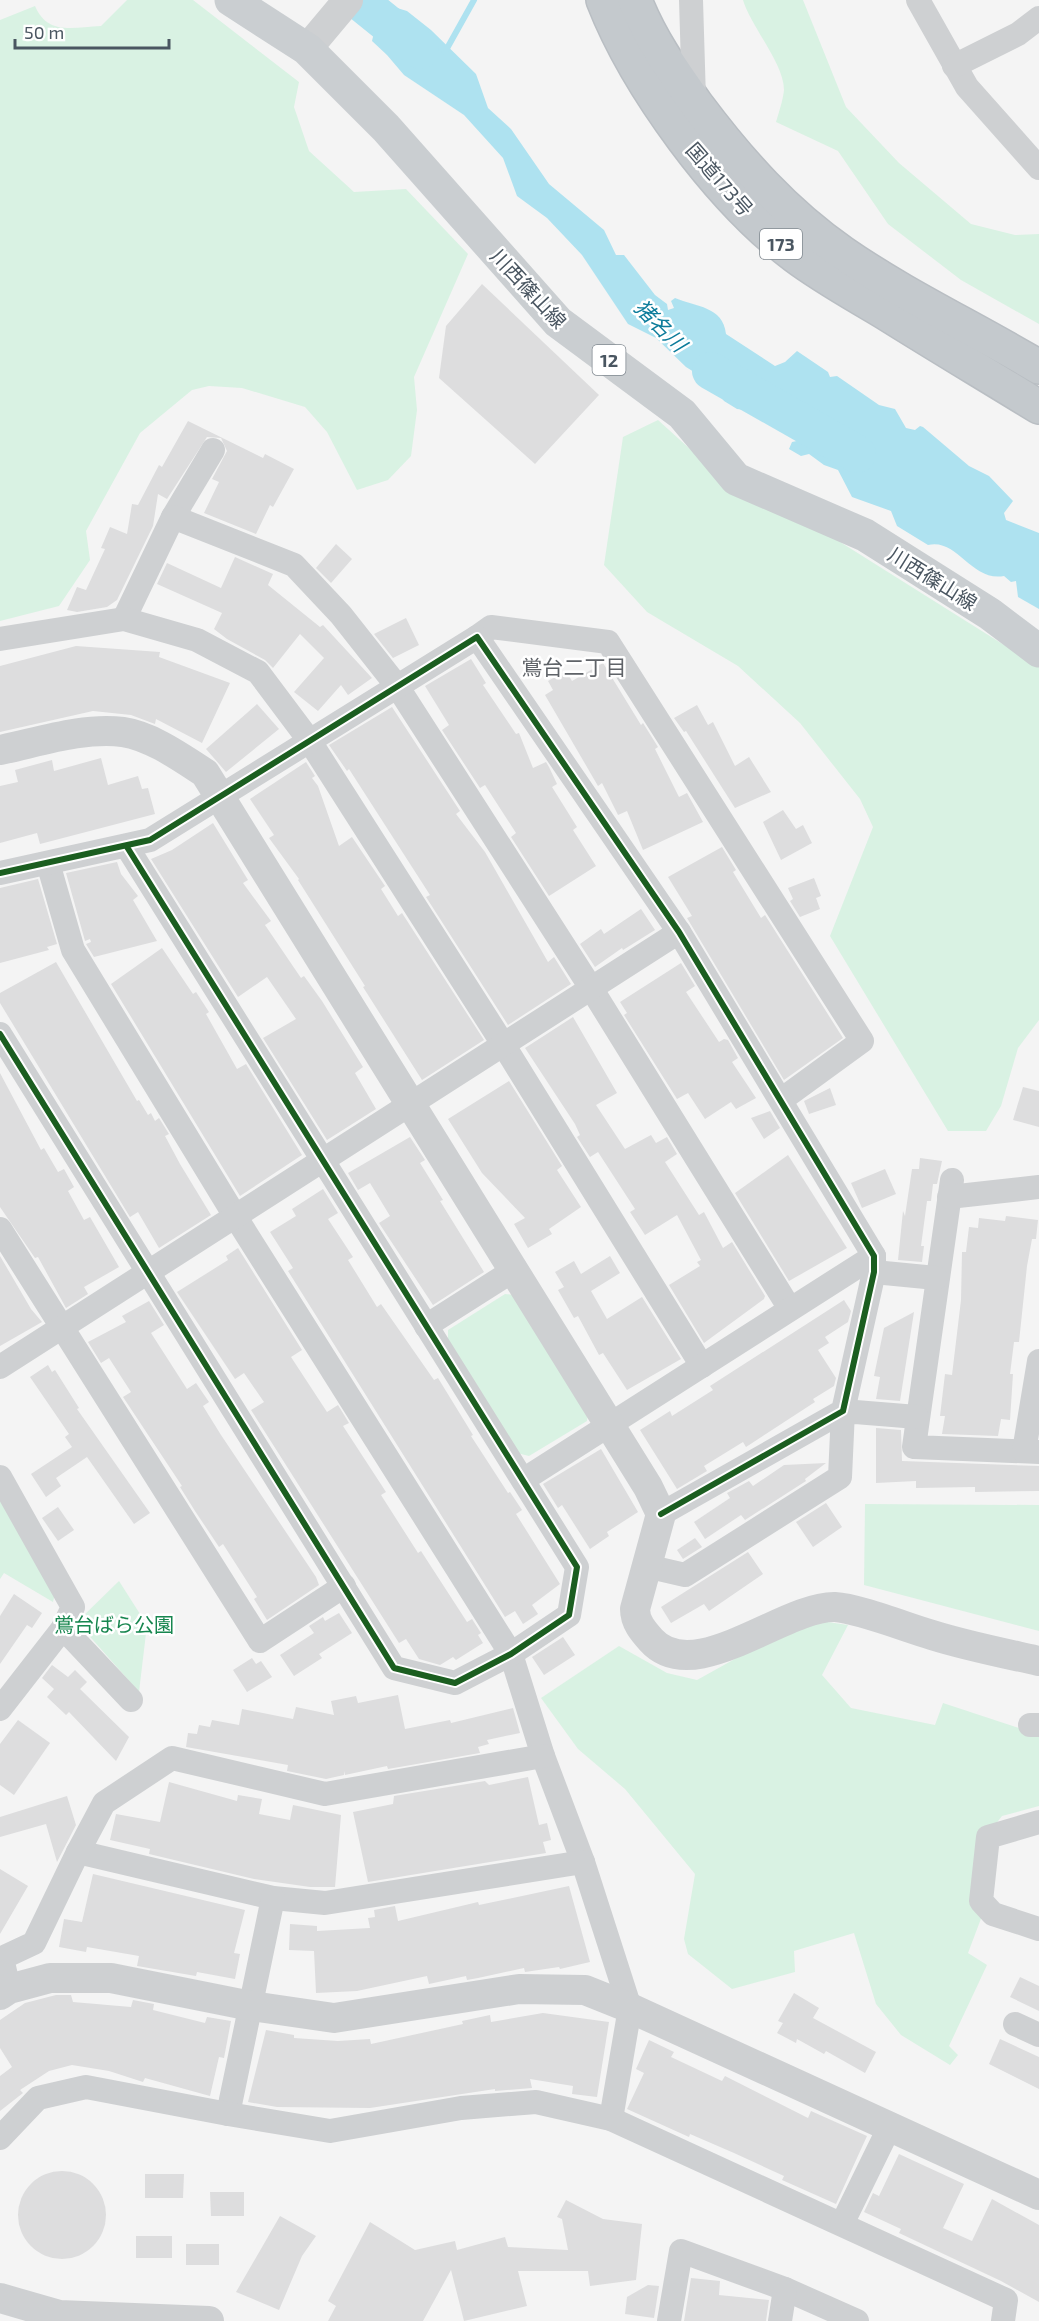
<svg xmlns="http://www.w3.org/2000/svg" width="1039" height="2321" font-family="'Exo 2','Noto Sans JP',sans-serif">
	<rect width="100%" height="100%" fill="#f4f4f4"/>
	<!-- green -->
	<g fill="#d9f2e3">
		<path d="M127 0H193L299 82 294 107 309 151 354 192 406 189 468 254 414 377 417 410 411 456 388 480 357 490 327 432 305 407 242 388 209 386 192 390 140 433 86 531 90 560 59 606 0 621V20L35 6C48 36 73 27 101 26Z"/>
		<path d="M743 0H803L846 107 899 163 971 224 1015 235 1039 234V324L961 280 888 224 838 151 776 122C779 112 783 100 784 90 784 63 751 27 743 0Z"/>
		<path d="M658 420 745 499 829 535 1039 667V1020L1018 1048 1001 1106 986 1131H948L830 936 873 827 860 799 800 723 738 666 647 612 604 565 623 437Z"/>
		<path d="M505 1294 515 1295 588 1413 587 1421 529 1456 517 1453 448 1344V1330Z"/>
		<path d="M0 1493 56 1589 53 1602 4 1573 0 1579Z"/>
		<path d="M865 1504 1039 1505V1631L864 1585Z"/>
		<path d="M119 1581 147 1625 139 1692 77 1622Z"/>
		<path d="M807 1619 848 1625 822 1675 851 1708 935 1725 943 1703 1028 1731 1039 1732V1806L1002 1816 980 1844 982 1916 968 1953 987 1965 949 2046 958 2055 950 2065 901 2035 876 2004 854 1933 794 1951 795 1972 732 1989 688 1954 684 1939 695 1874 625 1789 578 1749 541 1698 619 1646 667 1673 697 1680Z"/>
	</g>
	<!-- water -->
	<path fill="#aee2f0" d="M387 5 407 11 431 30 476 74 488 108 511 129 549 184 604 230 616 255H624L655 295 667 304 668 310 674 308 671 301 675 298C696 307 723 306 726 334L775 366 785 362 797 351 828 372 830 377 837 376 879 405 895 409 906 428 915 430 920 426 923 427 969 466 989 476 1013 501 1004 513 1006 520 1039 533V609L1018 597 1016 581 1011 582 1004 576C971 582 958 538 928 545L897 526 891 511 852 497 838 470 824 465 809 454 801 456 789 449 792 442 811 438 813 433 811 427 807 429 803 427 807 420 801 410 792 407 777 413 769 409 765 394 760 393 746 406 745 410 737 409 724 401 710 382 686 367 656 338 628 324 582 255 547 218 517 196 503 158 464 115 404 75 387 55 372 41 376 24Z"/>
	<g fill="none" stroke-linecap="round" stroke-linejoin="round">
		<!-- stream -->
		<path stroke="#aee2f0" stroke-width="6" d="M445 52 474 0"/>
		<!-- river -->
		<g stroke="#aee2f0" stroke-width="38">
			<path d="M358 0 420 50"/>
			<path d="M711 371 857 454"/>
		</g>
	</g>
	<!-- building -->
	<g fill="#ddddde">
		<path d="M482 284 599 395 535 464 439 378 446 326Z"/>
		<path d="M188 421 263 458 265 454 294 469 273 507 270 505 256 534 204 513 219 482 212 479 227 451 221 438 207 437 167 499 158 494 153 526 117 600 107 607 77 612 67 610 77 587 86 590 105 549 101 548 110 527 127 534 132 504 138 505 159 465 162 467Z"/>
		<path d="M336 544 352 559 331 583 316 568Z"/>
		<path d="M235 557 273 574 268 585 320 627 323 625 372 678 348 695 341 685 318 711 294 692 324 658 300 634 273 668 265 660 227 639 214 629 222 613 157 584 167 563 221 588Z"/>
		<path d="M406 618 419 645 393 658 374 634Z"/>
		<path d="M76 646 160 652 159 657 230 683 202 743 156 719 155 724 131 715 93 711 0 732V666Z"/>
		<path d="M471 659 486 683 483 685 516 734 519 733 533 768 546 762 549 767 557 784 552 787 577 827 573 830 596 866 549 896 511 837 516 833 485 785 480 788 442 730 449 725 425 686Z"/>
		<path d="M603 663 641 725 643 723 658 747 655 749 679 797 687 793 703 822 643 850 627 811 618 815 602 783 598 786 545 695 553 690 548 681 566 671 572 681Z"/>
		<path d="M257 704 279 729 226 772 206 749Z"/>
		<path d="M697 705 708 725 713 722 735 766 749 757 771 792 735 808 686 731 684 732 674 718Z"/>
		<path d="M392 707 460 811 456 814 485 852 548 962 554 957 571 984 508 1025 426 897 430 895 349 769 347 771 329 745Z"/>
		<path d="M101 758 108 785 138 776 142 789 148 788 155 814 40 844 37 833 0 843V786L18 782 15 770 52 760 54 771Z"/>
		<path d="M306 762 315 776 312 778 318 786 339 846 352 837 385 886 381 889 398 916 402 913 484 1040 422 1080 363 987 365 986 298 880 299 879 269 838 274 835 250 799Z"/>
		<path d="M783 810 796 829 803 825 812 843 781 860 763 822Z"/>
		<path d="M213 823 248 880 243 883 271 921 265 925 301 978 304 976 322 1001 363 1067 355 1073 376 1109 327 1140 263 1038 296 1019 267 977 238 997 151 859 172 850Z"/>
		<path d="M722 847 736 870 733 872 761 918 765 915 843 1038 784 1080 687 918 692 916 668 877Z"/>
		<path d="M117 862 121 874 138 896 133 900 157 941 94 957 86 944 91 942 90 939 85 941 66 873Z"/>
		<path d="M814 878 821 896 816 898 820 909 800 917 790 901 793 899 788 888Z"/>
		<path d="M38 879 57 944 47 947 49 950 0 963V888Z"/>
		<path d="M641 909 655 930 623 950 622 948 595 967 580 944 601 929 604 934Z"/>
		<path d="M162 948 193 994 196 992 209 1012 206 1014 237 1069 246 1064 302 1155 240 1196 111 984Z"/>
		<path d="M56 962 137 1101 139 1100 148 1115 151 1113 155 1121 159 1118 169 1134 165 1136 180 1164 211 1215 159 1248 138 1212 130 1217 0 1003V993Z"/>
		<path d="M681 963 695 986 686 992 719 1042 724 1039 728 1040 738 1058 732 1062 756 1098 736 1109 731 1102 705 1119 688 1093 677 1099 624 1015 627 1013 620 1002Z"/>
		<path d="M573 1017 617 1093 596 1105 625 1149 651 1135 656 1143 667 1137 677 1154 665 1162 699 1215 704 1212 723 1248 732 1242 765 1296 764 1299 704 1343 669 1285 700 1266 697 1262 701 1260 677 1215 645 1235 630 1212 635 1209 598 1152 590 1157 577 1137 580 1135 575 1124 525 1048Z"/>
		<path d="M0 1073 41 1150 44 1148 58 1172 64 1169 74 1187 68 1191 84 1220 90 1217 119 1267 84 1287 88 1294 66 1308 38 1257 35 1258 0 1207Z"/>
		<path d="M509 1081 562 1166 557 1170 581 1207 549 1229 552 1234 528 1248 514 1224 525 1218 482 1173 448 1119Z"/>
		<path d="M1023 1087 1039 1091V1127L1013 1120Z"/>
		<path d="M830 1088 836 1105 809 1114 804 1101Z"/>
		<path d="M770 1111 780 1128 764 1139 751 1118Z"/>
		<path d="M410 1137 425 1160 420 1163 443 1200 440 1201 484 1272 433 1305 379 1223 390 1216 370 1183 358 1190 348 1173Z"/>
		<path d="M788 1155 847 1248 789 1281 735 1193Z"/>
		<path d="M920 1158 942 1161 937 1184H933L931 1201H927L921 1246H924L922 1262 898 1260 903 1211 905 1216 912 1169H919Z"/>
		<path d="M885 1169 896 1194 862 1208 851 1183Z"/>
		<path d="M323 1189 338 1213 328 1219 353 1257 348 1260 377 1307 381 1304 434 1380 438 1378 473 1435 471 1436 508 1493 510 1492 522 1510 516 1514 560 1584 532 1605 538 1614 523 1624 515 1611 505 1617 288 1271 293 1268 270 1232 296 1216 292 1209Z"/>
		<path d="M1006 1216 1038 1220 1036 1239H1032L1027 1266 1019 1342H1014L1010 1374H1013L1010 1420 1001 1419 998 1436 942 1434 945 1416H940L945 1374 952 1375 961 1300 962 1252H966L969 1227 978 1228 979 1218 1005 1221Z"/>
		<path d="M238 1248 302 1350 291 1357 327 1412 338 1405 349 1423 343 1426 386 1492 381 1495 418 1553 421 1551 467 1622 472 1619 481 1633 478 1635 483 1643 456 1660 453 1657 440 1665 419 1659 406 1639 399 1643 251 1410 264 1402 244 1373 235 1379 177 1292 228 1260 226 1256Z"/>
		<path d="M0 1256 31 1309 42 1322 0 1346Z"/>
		<path d="M610 1256 620 1273 591 1291 607 1319 642 1297 681 1359 627 1390 603 1353 599 1355 578 1316 574 1318 558 1290 564 1287 555 1272 574 1261 581 1274Z"/>
		<path d="M844 1300 851 1311 848 1322 825 1337 829 1343 818 1350 836 1378 834 1386 813 1399 815 1402 746 1447 743 1442 704 1466 707 1471 677 1489 640 1430 670 1411 672 1416 713 1390 710 1386Z"/>
		<path d="M149 1301 164 1325 151 1333 187 1389 196 1383 209 1402 203 1406 221 1435 316 1577 319 1585 267 1620 254 1599 257 1597 223 1544 219 1547 195 1511 180 1487 182 1486 123 1397 131 1392 109 1358 101 1363 88 1342 126 1322 122 1316Z"/>
		<path d="M914 1312 900 1401 876 1399 880 1377 874 1376 884 1328Z"/>
		<path d="M48 1365 52 1372 55 1370 79 1408 77 1409 150 1513 134 1524 87 1457 56 1478 61 1486 46 1497 31 1474 72 1447 65 1437 69 1434 30 1377Z"/>
		<path d="M876 1428 901 1430 902 1461 1039 1466V1491L975 1492V1487L916 1488V1481L876 1483Z"/>
		<path d="M601 1449 638 1512 607 1532 609 1536 590 1549 562 1505 558 1508 543 1484Z"/>
		<path d="M826 1463 805 1479 806 1481 745 1520 741 1515 705 1539 694 1522 730 1498 727 1493 749 1481 753 1486 784 1465Z"/>
		<path d="M826 1503 842 1527 813 1547 796 1522Z"/>
		<path d="M58 1507 74 1530 58 1541 42 1518Z"/>
		<path d="M695 1538 702 1547 683 1559 677 1550Z"/>
		<path d="M748 1552 763 1574 709 1611 704 1604 671 1623 661 1607Z"/>
		<path d="M14 1594 42 1613 32 1628 27 1625 0 1664V1616Z"/>
		<path d="M339 1613 352 1633 319 1654 322 1658 294 1676 280 1655 314 1633 309 1626 323 1617 325 1621Z"/>
		<path d="M563 1637 575 1655 544 1675 532 1657Z"/>
		<path d="M252 1658 256 1664 261 1661 272 1677 247 1692 233 1670Z"/>
		<path d="M52 1665 68 1677 75 1670 87 1682 80 1689 129 1737 116 1761 69 1712 66 1715 47 1697 54 1689 42 1678Z"/>
		<path d="M398 1695 405 1729 450 1720 451 1723 513 1708 520 1733 487 1740 489 1744 478 1747 480 1753 388 1769 387 1766 345 1775 344 1771V1775L326 1779 287 1771 288 1765 186 1747 188 1733 197 1734 199 1725 210 1727 212 1720 239 1725 242 1709 293 1719 296 1707 334 1715 331 1701 356 1696 358 1703Z"/>
		<path d="M18 1720 50 1743 14 1795 0 1785V1744Z"/>
		<path d="M528 1777 539 1825 547 1823 551 1840 543 1842 546 1853 368 1882 353 1812 393 1804 394 1796 485 1781 489 1785Z"/>
		<path d="M169 1782 237 1801 238 1795 262 1799 259 1814 290 1820 293 1805 341 1815 335 1887H310L254 1879 149 1854 150 1849 110 1840 116 1814 160 1822Z"/>
		<path d="M67 1796 76 1825 57 1862 46 1824 0 1837V1817Z"/>
		<path d="M0 1869 28 1886 0 1934Z"/>
		<path d="M93 1874 245 1910 234 1953 240 1954 235 1979 197 1972 196 1976 137 1966 139 1956 87 1947 86 1952 59 1947 64 1919 82 1922Z"/>
		<path d="M569 1886 590 1962 560 1969 559 1967 525 1972 524 1968 478 1978 467 1980 466 1976 429 1984 427 1976 357 1991 316 1993 314 1951 289 1950 290 1924 317 1926V1931L370 1928 368 1918 375 1917 374 1910 395 1906 398 1921 478 1902 479 1905Z"/>
		<path d="M1020 1977 1039 1986V2011L1010 1997Z"/>
		<path d="M794 1993 819 2008 813 2018 876 2052 865 2073 826 2051 824 2054 797 2039 796 2043 777 2033 783 2023 778 2021Z"/>
		<path d="M56 1995H71L73 2002 131 2007 133 2000 154 2004 153 2010 205 2023 207 2017 231 2021 224 2058 219 2057 210 2096 145 2078 143 2082 109 2071 72 2065 49 2071 20 2090 23 2093 0 2111V2076L12 2067 0 2048V2020L25 2003Z"/>
		<path d="M543 2013 609 2022 597 2097 572 2094 573 2086 530 2079 532 2088 495 2091V2089L370 2108 277 2107 248 2102 266 2030 294 2035V2038L338 2041 370 2039 371 2044 463 2024 462 2021 490 2015 491 2022Z"/>
		<path d="M1000 2039 1039 2057V2089L989 2064Z"/>
		<path d="M649 2040 674 2052 671 2057 722 2081 725 2076 808 2118 811 2111 867 2136 836 2204 782 2180 784 2176 734 2153 690 2134 689 2137 627 2109 644 2073 636 2069Z"/>
		<path d="M899 2154 964 2184 943 2228 972 2241 992 2199 1039 2225V2302L1001 2281 899 2233 901 2229 864 2212 873 2193 879 2196Z"/>
		<circle cx="62" cy="2215" r="44"/>
		<path d="M145 2174H184L183 2198H145Z"/>
		<path d="M210 2192H244V2216H211Z"/>
		<path d="M566 2200 603 2219 642 2224 636 2280 590 2286 588 2271H518L527 2306 464 2321 451 2270 423 2321H328L336 2306 328 2301 370 2222 415 2250 455 2241 457 2250 505 2237 508 2247 568 2250 562 2219 557 2217Z"/>
		<path d="M280 2216 316 2236 302 2256 279 2310 236 2292Z"/>
		<rect x="136" y="2236" width="36" height="22"/>
		<rect x="186" y="2244" width="33" height="21"/>
		<path d="M691 2278 720 2281 719 2295 769 2300 766 2321H684Z"/>
		<path d="M648 2285 659 2286 654 2318 625 2314 627 2297Z"/>
	</g>
	<g fill="none" stroke-linecap="round" stroke-linejoin="round">
		<!-- trunk casing -->
		<g stroke="#b9bec3" stroke-width="36">
			<g id="trunk">
				<path d="M603 0C637 87 720 200 795 256 823 277 854 294 884 312 935 344 987 375 1039 407"/>
				<path d="M635 0C650 39 673 71 697 105 739 161 785 213 843 253 905 296 974 328 1039 367"/>
			</g>
		</g>
		<!-- minor -->
		<g stroke="#ced0d2" stroke-width="24">
			<path d="M691 0 694 99"/>
			<path d="M918 0 967 87 1039 168"/>
			<path d="M954 66 1018 34 1039 18"/>
			<path d="M173 517 213 450"/>
			<path d="M124 619 173 517 294 565 341 615 397 686 591 988 790 1309"/>
			<path d="M477 637 491 627 608 642 862 1041 781 1100"/>
			<path d="M0 639 124 619 197 640 258 672 309 740 503 1044 702 1366"/>
			<path d="M48 863 73 950 235 1216 511 1654 543 1756 583 1862 630 2008 611 2119"/>
			<path d="M0 873 150 840 477 637 679 932 874 1256V1272L843 1411 661 1514"/>
			<path d="M0 1034 394 1668 455 1683 511 1654 569 1615 577 1567 127 847"/>
			<path d="M952 1180 914 1447 1039 1452"/>
			<path d="M949 1197 1039 1187"/>
			<path d="M0 1229 260 1641 344 1586"/>
			<path d="M874 1272 936 1278"/>
			<path d="M426 1326 514 1270"/>
			<path d="M0 1367 679 932"/>
			<path d="M1024 1451 1039 1361"/>
			<path d="M0 1477 73 1607 63 1628 131 1700"/>
			<path d="M523 1480 874 1256"/>
			<path d="M646 1566 685 1575 840 1477 843 1411 917 1417"/>
			<path d="M0 1709 63 1628"/>
			<path d="M1030 1725H1039"/>
			<path d="M1039 1822 988 1837 981 1901 993 1914 1039 1929"/>
			<path d="M78 1852 273 1898 325 1903 583 1862"/>
			<path d="M9 1989 2 1958 34 1943 78 1852 104 1803 172 1758 325 1794 543 1756"/>
			<path d="M1015 2024 1039 2035"/>
			<path d="M228 2114 273 1898"/>
			<path d="M0 2138 38 2098 86 2087 228 2114 330 2131 461 2108 536 2102 611 2119 1006 2300 1003 2321"/>
			<path d="M842 2224 890 2126"/>
			<path d="M669 2321 681 2251 785 2289 857 2321"/>
			<path d="M780 2321 785 2289"/>
		</g>
		<!-- tertiary -->
		<g stroke="#ced0d2" stroke-width="30">
			<path d="M307 49 348 0"/>
			<path d="M0 750C39 742 83 727 123 732 151 736 182 758 205 773L648 1487 661 1514 635 1609C635 1622 643 1631 651 1640 694 1688 783 1606 835 1607 857 1608 908 1628 932 1635 967 1646 1003 1653 1039 1661"/>
			<path d="M0 1995 9 1989 50 1978H111L251 2006 334 2018 519 1989 585 1990 630 2008 1039 2195"/>
			<path d="M0 2298 59 2315 209 2321"/>
		</g>
		<!-- primary -->
		<path stroke="#caced1" stroke-width="33" d="M231 0 307 49 386 128 558 322 682 414 736 479 865 535 990 614 1039 651"/>
		<!-- trunk -->
		<use href="#trunk" stroke="#c4c9cd" stroke-width="33"/>
		<!-- cycleway casing -->
		<g stroke="#fff" stroke-width="10">
			<g id="cycleway">
				<path d="M0 873 150 840 477 637 679 932 874 1256V1272L843 1411 661 1514"/>
				<path d="M0 1034 394 1668 455 1683 511 1654 569 1615 577 1567 127 847"/>
			</g>
		</g>
		<!-- cycleway -->
		<use href="#cycleway" stroke="#1b5e20" stroke-width="6"/>
	</g>
	<g text-anchor="middle" dominant-baseline="central" stroke-width="5" stroke-linejoin="round" paint-order="stroke">
		<!-- shield labels -->
		<g fill="#fff" stroke="#808990" stroke-width="1.5">
			<rect x="760" y="229" width="42" height="30" rx="4.5"/>
			<rect x="592.5" y="345" width="33" height="30" rx="4.5"/>
		</g>
		<g font-size="18" font-weight="bold" fill="#4a5661">
			<text x="781" y="244">173</text>
			<text x="609" y="360">12</text>
		</g>
		<!-- street labels -->
		<g font-size="20" fill="#4a5661" stroke="#fff">
			<text transform="translate(720 179) rotate(49)">国道173号</text>
			<text transform="translate(529 288) rotate(47)">川西篠山線</text>
			<text transform="translate(933 578) rotate(32)">川西篠山線</text>
		</g>
		<!-- park labels -->
		<g font-size="20" fill="#17864f" stroke="#fff">
			<text x="114" y="1624">鴬台ばら公園</text>
		</g>
		<!-- water labels -->
		<g font-size="21" font-style="italic" fill="#0c7c9b" stroke="#fff">
			<text transform="translate(661 325) rotate(45)">猪名川</text>
		</g>
		<!-- neighbourhood labels -->
		<g font-size="21" fill="#5f6368" stroke="#fff">
			<text x="574" y="666">鴬台二丁目</text>
		</g>
	</g>
	<!-- scale -->
	<path d="M15 39v9h154v-9" fill="none" stroke="#4a5661" stroke-width="3"/>
	<text x="24" y="39" font-size="18" fill="#4a5661" stroke="#ffffff" stroke-width="4.5" paint-order="stroke">50 m</text>
</svg>
